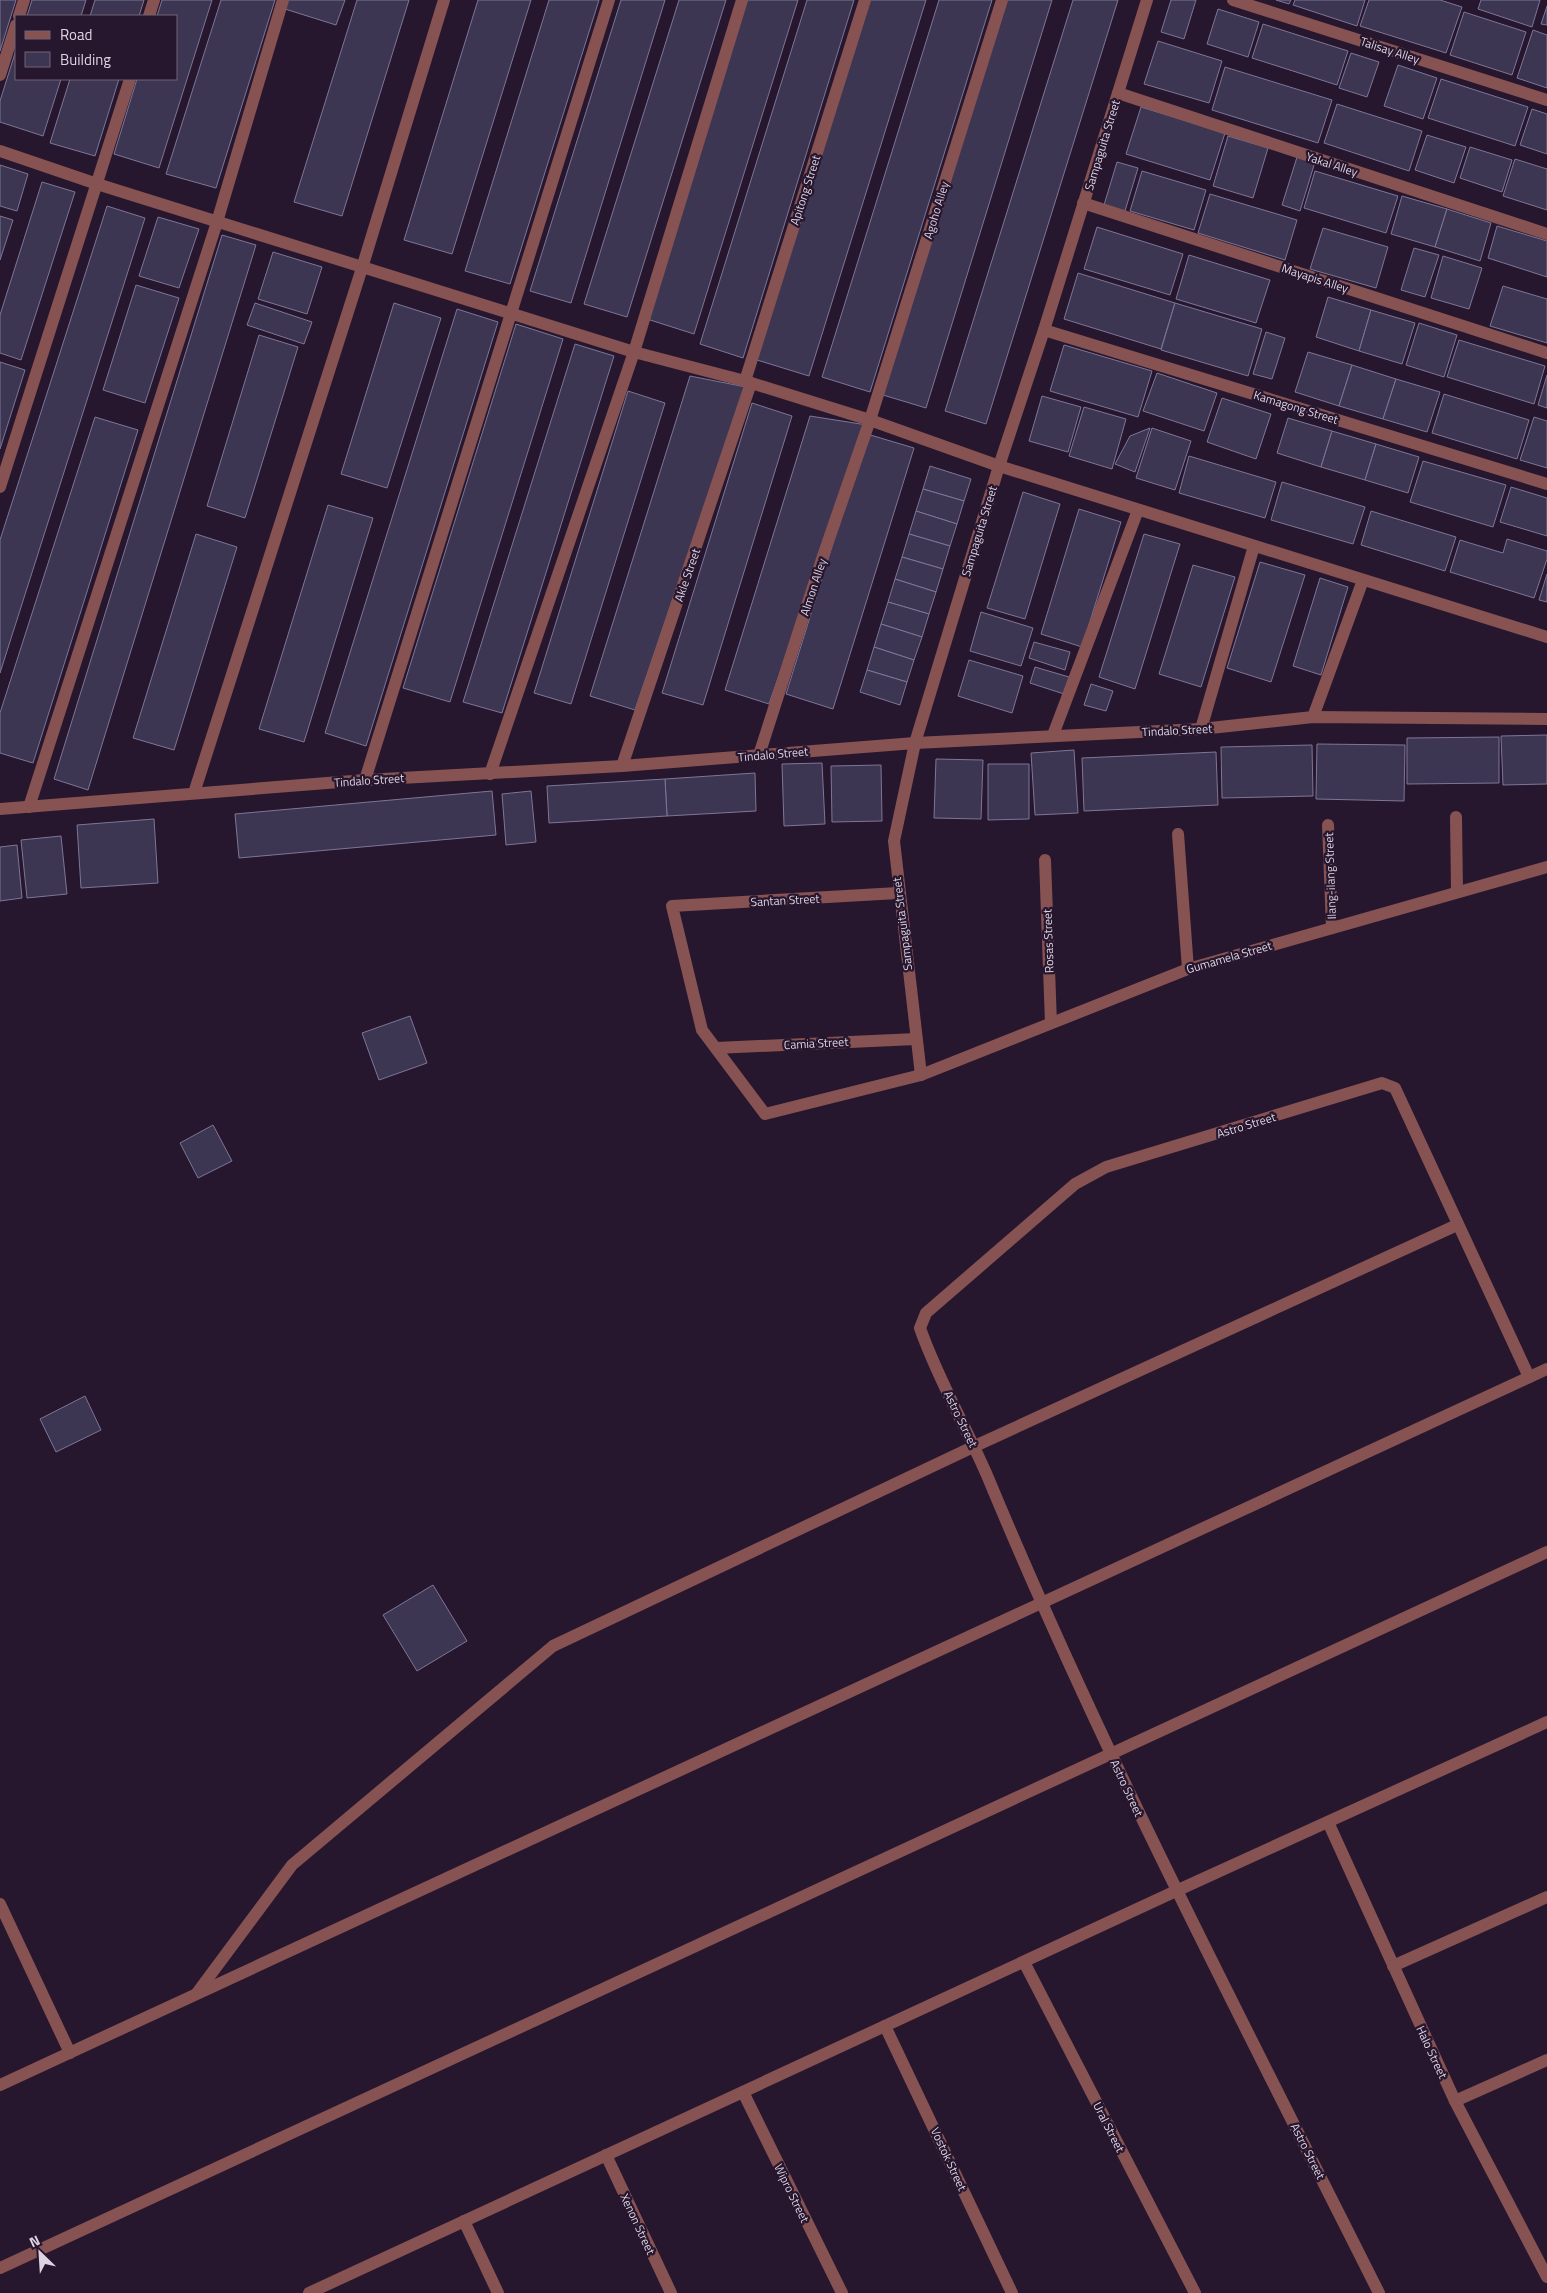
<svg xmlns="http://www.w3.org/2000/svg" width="1547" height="2293" font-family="'Titillium Web',sans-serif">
	<rect width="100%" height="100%" fill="#26162e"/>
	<!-- building -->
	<g fill="#3d3653" stroke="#7d7697">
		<path d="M0 0H16L0 51Z"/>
		<path d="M32 0H86L81 16H27Z"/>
		<path d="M95 0H144L139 16H90Z"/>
		<path d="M162 0H212L159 168 114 154 137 79H176V16H157Z"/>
		<path d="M221 0H275L216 188 166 174Z"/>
		<path d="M288 0H345L336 25 285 9Z"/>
		<path d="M357 0H409L342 216 294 202Z"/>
		<path d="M478 0H531L452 254 404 240Z"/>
		<path d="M549 0H599L510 284 465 271Z"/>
		<path d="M621 0H665L571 303 530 291Z"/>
		<path d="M679 0H726L627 317 584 304Z"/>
		<path d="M746 0H798L694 334 647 319Z"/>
		<path d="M807 0H854L743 358 700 344Z"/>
		<path d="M869 0H926L809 376 757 360Z"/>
		<path d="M939 0H992L870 392 822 377Z"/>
		<path d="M1006 0H1052L926 408 883 395Z"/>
		<path d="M1073 0H1118L986 424 945 411Z"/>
		<path d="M1171 0H1196L1184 39 1161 32Z"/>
		<path d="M1276 0H1291L1289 4Z"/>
		<path d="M1295 0H1365L1357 26 1293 5Z"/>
		<path d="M1369 0H1440L1462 7 1446 53 1360 26Z"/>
		<path d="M1481 0H1540L1532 27 1478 9Z"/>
		<path d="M1547 6V25L1541 24Z"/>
		<path d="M1218 9 1259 22 1248 57 1207 44Z"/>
		<path d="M1464 12 1526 32 1512 75 1450 55Z"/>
		<path d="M1263 24 1348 51 1337 85 1252 58Z"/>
		<path d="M1533 30 1547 35V88L1517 78Z"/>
		<path d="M1158 41 1222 61 1209 103 1144 84Z"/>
		<path d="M16 50V79H61L43 136 0 122V101Z"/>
		<path d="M1351 53 1379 62 1367 97 1339 88Z"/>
		<path d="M1398 65 1437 78 1423 119 1384 106Z"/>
		<path d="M1225 67 1332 100 1318 143 1212 110Z"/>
		<path d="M70 79H119L95 156 50 143Z"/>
		<path d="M1441 79 1528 107 1515 146 1428 118Z"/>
		<path d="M1337 104 1422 131 1409 171 1324 143Z"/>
		<path d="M1141 107 1225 133 1210 180 1126 154Z"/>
		<path d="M1532 109 1547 114V154L1520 145Z"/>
		<path d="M1427 135 1466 147 1454 183 1415 170Z"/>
		<path d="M1228 136 1268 148 1253 198 1213 186Z"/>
		<path d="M1470 147 1512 160 1502 192 1460 178Z"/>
		<path d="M1297 157 1315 162 1300 211 1282 205Z"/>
		<path d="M1515 159 1547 169V210L1503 196Z"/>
		<path d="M1117 162 1138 168 1125 211 1104 205Z"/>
		<path d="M0 165 28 174 17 211 0 206Z"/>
		<path d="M1142 171 1206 190 1194 230 1130 211Z"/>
		<path d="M1315 171 1398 196 1386 233 1304 208Z"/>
		<path d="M42 182 75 192 21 360 0 353V315Z"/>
		<path d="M1210 194 1297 220 1285 260 1198 233Z"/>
		<path d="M1402 196 1447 209 1435 247 1391 234Z"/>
		<path d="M107 206 145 218 0 673V540Z"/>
		<path d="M1447 209 1491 223 1480 261 1435 247Z"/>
		<path d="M0 216 13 220 0 260Z"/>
		<path d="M158 217 199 229 179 288 139 276Z"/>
		<path d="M1497 226 1547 241V277L1488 258Z"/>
		<path d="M1097 227 1183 254 1170 295 1084 269Z"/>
		<path d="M1323 228 1388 247 1376 288 1310 269Z"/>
		<path d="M222 235 256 245 88 790 54 779Z"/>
		<path d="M1414 248 1439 255 1425 297 1401 290Z"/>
		<path d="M273 252 322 267 307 314 258 299Z"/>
		<path d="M1189 255 1270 280 1256 323 1176 299Z"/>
		<path d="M1443 256 1482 268 1469 309 1431 298Z"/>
		<path d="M1078 273 1175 303 1161 349 1064 319Z"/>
		<path d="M136 285 179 298 145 403 103 390Z"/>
		<path d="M1503 286 1547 299V343L1490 326Z"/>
		<path d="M1328 297 1371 310 1359 351 1316 337Z"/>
		<path d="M255 303 312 322 304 344 247 325Z"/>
		<path d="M394 303 441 318 387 488 341 474Z"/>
		<path d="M1175 303 1262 329 1248 376 1161 350Z"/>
		<path d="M457 309 498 322 366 746 325 733Z"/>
		<path d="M1371 310 1415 323 1402 364 1359 351Z"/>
		<path d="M1419 323 1457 335 1444 377 1406 365Z"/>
		<path d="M516 324 563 339 450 702 403 688Z"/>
		<path d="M1266 332 1285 338 1272 379 1253 374Z"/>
		<path d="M259 335 298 347 245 518 207 506Z"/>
		<path d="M1459 340 1545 366 1534 404 1447 377Z"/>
		<path d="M575 344 614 356 502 713 463 702Z"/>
		<path d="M1064 345 1152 371 1138 417 1050 391Z"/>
		<path d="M1308 352 1352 365 1339 406 1295 392Z"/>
		<path d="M0 362 25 370 0 449Z"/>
		<path d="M1352 365 1396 379 1383 419 1339 406Z"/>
		<path d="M1157 373 1217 393 1204 431 1143 411Z"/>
		<path d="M1547 375V408L1538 405Z"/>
		<path d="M690 376 746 387 635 710 590 696Z"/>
		<path d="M1396 379 1440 392 1427 432 1383 419Z"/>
		<path d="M628 391 665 403 571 704 534 693Z"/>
		<path d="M1444 394 1529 420 1517 459 1432 433Z"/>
		<path d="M1042 396 1081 407 1068 452 1029 441Z"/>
		<path d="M1222 398 1271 414 1256 459 1207 442Z"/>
		<path d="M752 403 792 416 703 705 662 693Z"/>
		<path d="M1084 407 1126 419 1112 469 1069 456Z"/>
		<path d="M810 416 867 425 769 704 725 690Z"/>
		<path d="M95 417 138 430 33 763 0 753V713Z"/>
		<path d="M1534 417 1547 421V468L1520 460Z"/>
		<path d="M1288 418 1332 431 1321 467 1277 453Z"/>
		<path d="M1150 428 1135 472 1115 464 1130 436Z"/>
		<path d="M1152 428 1191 441 1175 490 1136 478Z"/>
		<path d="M1332 431 1376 444 1365 480 1321 467Z"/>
		<path d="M867 434 914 448 833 709 786 694Z"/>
		<path d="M1376 444 1419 457 1408 493 1365 480Z"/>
		<path d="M1189 456 1276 482 1265 518 1179 493Z"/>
		<path d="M1423 461 1506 485 1493 527 1410 502Z"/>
		<path d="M930 466 971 479 964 501 923 489Z"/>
		<path d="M1282 482 1365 507 1353 544 1271 520Z"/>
		<path d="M1511 487 1547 498V536L1500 522Z"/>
		<path d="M923 489 964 501 957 524 916 511Z"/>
		<path d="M1023 492 1060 504 1025 619 987 608Z"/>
		<path d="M328 505 373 518 304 742 259 729Z"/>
		<path d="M1079 509 1121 522 1082 647 1041 634Z"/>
		<path d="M916 511 957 524 950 546 909 534Z"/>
		<path d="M1371 511 1456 537 1445 571 1361 545Z"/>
		<path d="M196 534 237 547 174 750 133 738Z"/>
		<path d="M909 534 950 546 943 569 902 557Z"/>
		<path d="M1144 534 1180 544 1135 689 1099 677Z"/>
		<path d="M1507 539 1547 551V559L1534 598 1450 572 1460 540 1503 553Z"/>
		<path d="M902 557 943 569 936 592 895 579Z"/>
		<path d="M1260 562 1305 575 1271 682 1227 668Z"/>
		<path d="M1193 565 1235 577 1201 687 1159 674Z"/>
		<path d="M1547 574V602L1539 600Z"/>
		<path d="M1320 578 1348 587 1321 675 1293 666Z"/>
		<path d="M895 579 936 592 929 614 888 602Z"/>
		<path d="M888 602 929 614 922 637 881 624Z"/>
		<path d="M981 612 1033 628 1021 666 970 651Z"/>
		<path d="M881 624 922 637 914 660 874 647Z"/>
		<path d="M1034 642 1070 652 1065 670 1029 658Z"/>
		<path d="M874 647 914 660 907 682 867 670Z"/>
		<path d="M969 660 1023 676 1012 713 958 696Z"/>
		<path d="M1035 667 1069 677 1064 694 1030 683Z"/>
		<path d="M867 670 907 682 900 705 860 692Z"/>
		<path d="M1091 684 1113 691 1106 711 1084 705Z"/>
		<path d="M1547 735V784L1503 785 1501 736Z"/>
		<path d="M1499 737V783L1407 784V738Z"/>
		<path d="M1317 744 1405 745 1404 801 1316 799Z"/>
		<path d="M1312 745 1313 796 1222 798 1221 747Z"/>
		<path d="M1074 750 1078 813 1035 815 1031 753Z"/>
		<path d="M1216 752 1218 805 1084 811 1082 758Z"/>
		<path d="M936 759 983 760 981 819 934 818Z"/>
		<path d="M822 763 825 824 784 826 782 764Z"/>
		<path d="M988 764H1029V819L988 820Z"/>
		<path d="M881 765 882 821 832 822 831 766Z"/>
		<path d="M755 773 756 811 667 816 665 779Z"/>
		<path d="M665 779 667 816 549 823 547 786Z"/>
		<path d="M492 791 496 835 239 858 235 814Z"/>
		<path d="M531 791 536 842 506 845 502 794Z"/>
		<path d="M154 819 158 883 81 888 77 825Z"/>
		<path d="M61 836 67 894 27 898 21 840Z"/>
		<path d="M17 845 22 898 0 901V847Z"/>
		<path d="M410 1016 427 1063 379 1080 362 1033Z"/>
		<path d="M213 1125 232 1161 198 1178 180 1143Z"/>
		<path d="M85 1396 101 1430 56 1452 40 1419Z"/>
		<path d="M433 1585 467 1641 417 1671 383 1615Z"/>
	</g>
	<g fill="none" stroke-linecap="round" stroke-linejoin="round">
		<!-- street -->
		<g stroke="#865252" stroke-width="12">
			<path d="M1233 0 1547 100"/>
			<path d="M19 16 24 0"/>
			<path d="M149 16 154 0"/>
			<path d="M0 75 16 25"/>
			<path d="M1118 93 1547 234"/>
			<path d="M0 151 97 184 634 352 745 381 870 420 999 466 1547 637"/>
			<path d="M1083 203 1547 353"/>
			<path d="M1044 330 1547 484"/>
			<path d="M745 381 865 0"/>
			<path d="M0 487 130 79"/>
			<path d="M1313 717 1363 580"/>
			<path d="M1201 729 1254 546"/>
			<path d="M1053 735 1138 510"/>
			<path d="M759 755 822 559 870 420 1002 0"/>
			<path d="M622 766 751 383"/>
			<path d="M490 774 634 352 742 0"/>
			<path d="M365 780 609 0"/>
			<path d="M194 793 362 268 444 0"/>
			<path d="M29 807 217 222 283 0"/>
			<path d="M0 809 365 780 622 766 915 743 1201 729 1313 717 1547 719"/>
			<path d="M1456 817 1457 891"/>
			<path d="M1328 825 1332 928"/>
			<path d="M1178 834 1188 969"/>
			<path d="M1045 860 1051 1023"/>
			<path d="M898 893 672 906 702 1030 765 1114 921 1075 1188 969 1547 867"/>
			<path d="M716 1048 916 1039"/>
			<path d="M921 1075 894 841 915 743 999 466 1044 330 1147 0"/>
			<path d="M1328 1822 1455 2101 1547 2277"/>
			<path d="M0 1904 70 2053"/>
			<path d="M1024 1962 1195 2293"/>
			<path d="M1393 1966 1547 1897"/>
			<path d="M197 1993 292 1865 553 1646 975 1446 1457 1225"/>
			<path d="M885 2026 1012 2293"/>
			<path d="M0 2085 1547 1369"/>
			<path d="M743 2092 842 2293"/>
			<path d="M1455 2101 1547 2060"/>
			<path d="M606 2155 671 2293"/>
			<path d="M464 2221 498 2293"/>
			<path d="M0 2268 1547 1552"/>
			<path d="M309 2293 1176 1891 1547 1722"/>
			<path d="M1379 2293C1244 2024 1104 1757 989 1480 967 1428 938 1380 920 1328L926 1313 1075 1184 1106 1167 1382 1083 1395 1088 1529 1377"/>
		</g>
	</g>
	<g text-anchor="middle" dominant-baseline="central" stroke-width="4.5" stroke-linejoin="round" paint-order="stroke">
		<!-- street labels -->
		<g font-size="12" fill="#ded3e3" stroke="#26162e">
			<text transform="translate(1390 50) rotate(18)">Talisay Alley</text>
			<text transform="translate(1102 145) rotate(-73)">Sampaguita Street</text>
			<text transform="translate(1332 164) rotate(18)">Yakal Alley</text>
			<text transform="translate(805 190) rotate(-72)">Apitong Street</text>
			<text transform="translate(936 210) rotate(-73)">Agoho Alley</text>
			<text transform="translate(1315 278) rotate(18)">Mayapis Alley</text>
			<text transform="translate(1296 407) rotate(17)">Kamagong Street</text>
			<text transform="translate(979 531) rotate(-73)">Sampaguita Street</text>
			<text transform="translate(687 575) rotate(-71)">Akle Street</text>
			<text transform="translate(813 587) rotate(-72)">Almon Alley</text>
			<text transform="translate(1177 730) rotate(-3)">Tindalo Street</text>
			<text transform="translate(773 754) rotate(-5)">Tindalo Street</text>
			<text transform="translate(369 780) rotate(-4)">Tindalo Street</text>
			<text transform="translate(1330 876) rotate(-92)">Ilang-ilang Street</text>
			<text transform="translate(785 900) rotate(-3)">Santan Street</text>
			<text transform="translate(902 924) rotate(-97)">Sampaguita Street</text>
			<text transform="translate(1048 941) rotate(-92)">Rosas Street</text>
			<text transform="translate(1229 957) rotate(-16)">Gumamela Street</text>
			<text transform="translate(816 1043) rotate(-3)">Camia Street</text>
			<text transform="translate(1246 1125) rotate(-17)">Astro Street</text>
			<text transform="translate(961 1419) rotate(64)">Astro Street</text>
			<text transform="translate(1127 1788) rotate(65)">Astro Street</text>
			<text transform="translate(1432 2052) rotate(65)">Halo Street</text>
			<text transform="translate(1109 2127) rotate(63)">Ural Street</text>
			<text transform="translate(1308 2151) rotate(63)">Astro Street</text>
			<text transform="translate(949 2159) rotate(65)">Vostok Street</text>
			<text transform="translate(792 2193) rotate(64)">Wipro Street</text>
			<text transform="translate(638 2224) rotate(65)">Xenon Street</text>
		</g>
	</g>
	<!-- legend -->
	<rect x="15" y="15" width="162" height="65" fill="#26162e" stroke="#706276"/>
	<rect x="25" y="31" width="25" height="8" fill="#865252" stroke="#706276"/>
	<text x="60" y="40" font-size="15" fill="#ded3e3">Road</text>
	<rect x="25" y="52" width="25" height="15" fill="#3d3653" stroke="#706276"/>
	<text x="60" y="65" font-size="15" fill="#ded3e3">Building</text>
	<!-- north arrow -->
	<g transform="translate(40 2253) rotate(335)" stroke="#26162e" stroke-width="4" paint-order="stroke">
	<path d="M0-4L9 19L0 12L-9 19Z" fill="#ded3e3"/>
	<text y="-8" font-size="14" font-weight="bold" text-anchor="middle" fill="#ded3e3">N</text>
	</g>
</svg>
